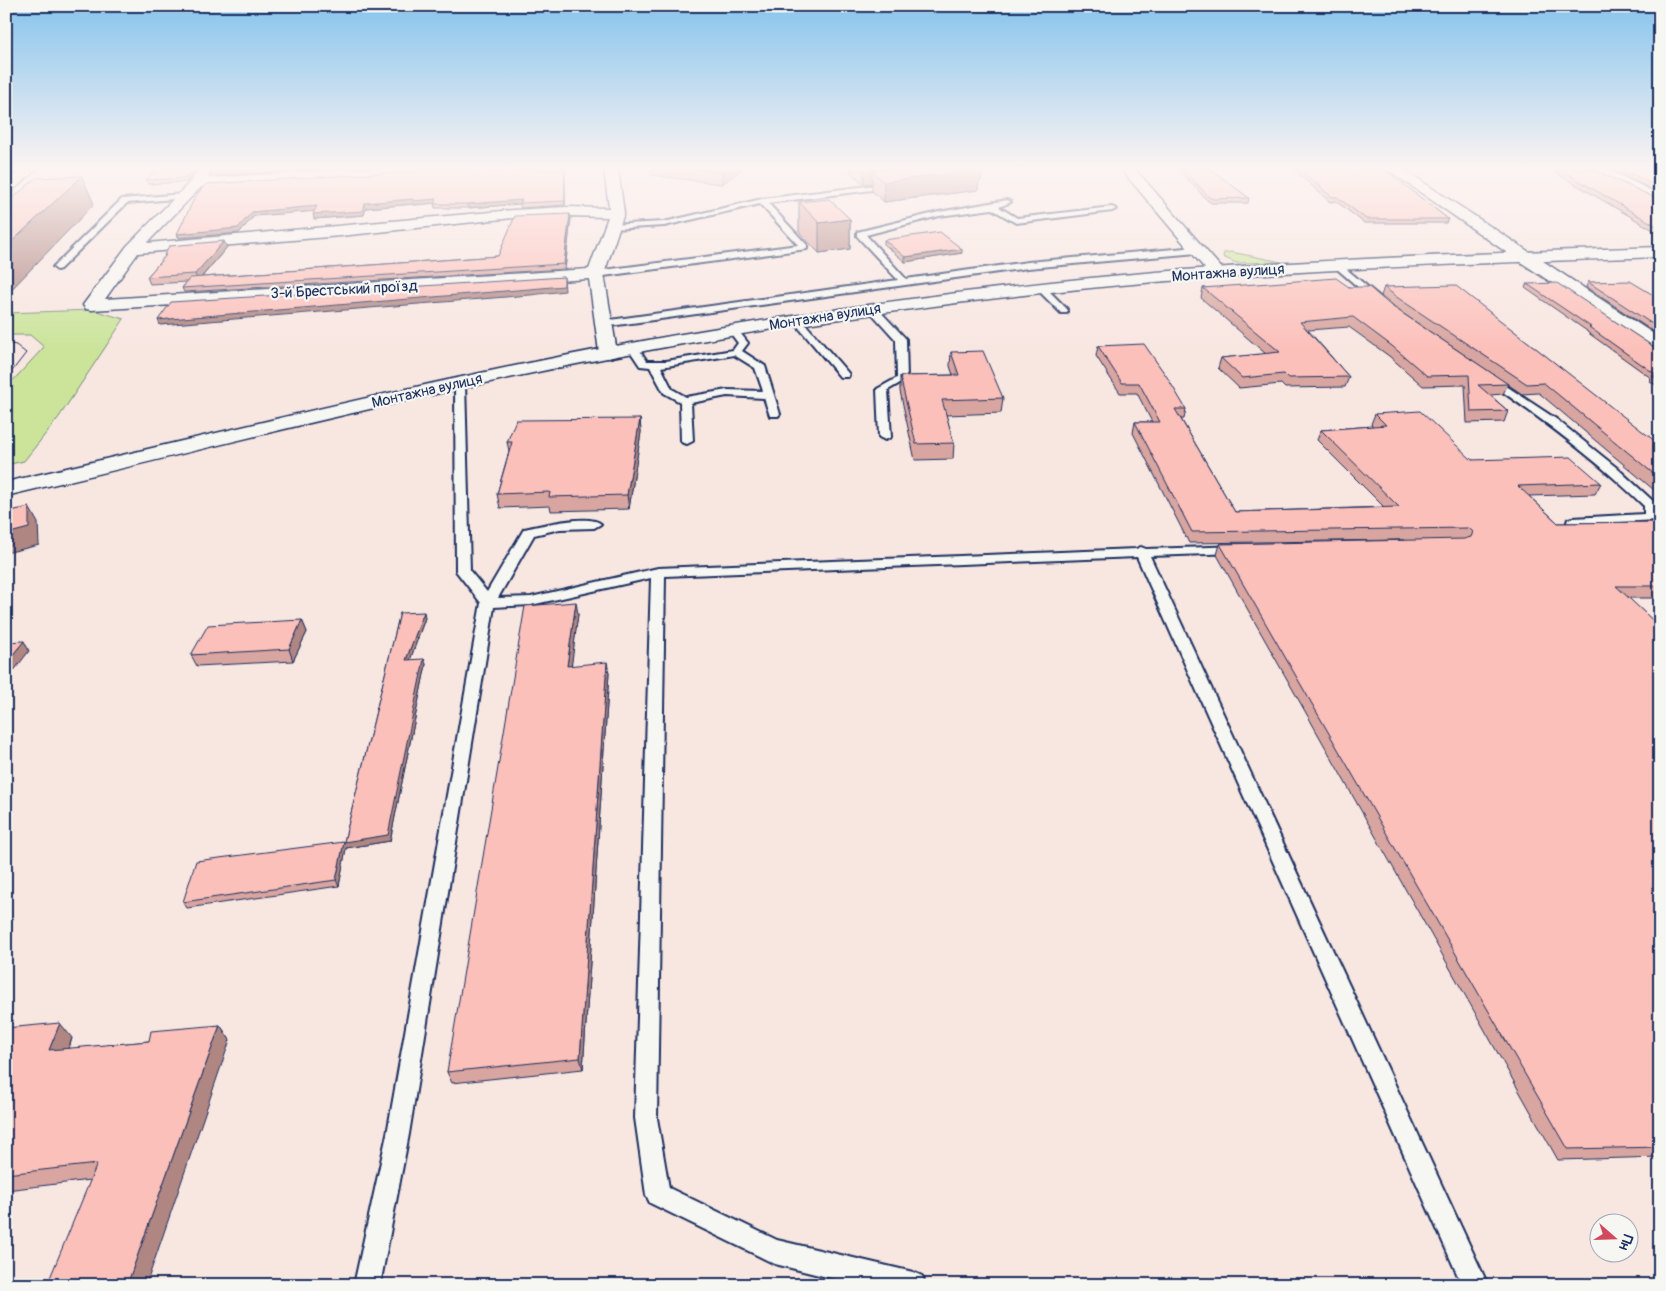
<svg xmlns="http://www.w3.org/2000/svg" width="1666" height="1291" font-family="Pangolin,sans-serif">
	<rect width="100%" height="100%" fill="#f8e6e1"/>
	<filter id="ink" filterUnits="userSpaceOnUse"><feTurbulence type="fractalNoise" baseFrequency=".02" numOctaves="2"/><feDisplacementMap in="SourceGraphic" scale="10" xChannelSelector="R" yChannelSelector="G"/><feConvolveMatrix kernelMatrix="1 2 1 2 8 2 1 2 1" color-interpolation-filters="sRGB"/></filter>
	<g filter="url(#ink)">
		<!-- green -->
		<g fill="#cbe49a" stroke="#738a7c">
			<path d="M1231 252 1282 262 1236 263 1223 257 1224 253Z"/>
			<path d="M93 310 124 319 59 417 24 461 6 465V388L44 347 30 335H6V313Z"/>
		</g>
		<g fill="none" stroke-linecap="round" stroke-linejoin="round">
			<!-- service casing -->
			<g stroke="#1b2f5e" stroke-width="4">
				<g id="service">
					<path d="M893 183 897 185 896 187 768 203 807 245V249L596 277 592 274 596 271 798 245 760 204 664 226 611 229H608V225L664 222 762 199Z"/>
					<path d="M183 194H186V198L127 203 60 269 57 270 53 267 122 199Z"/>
					<path d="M1007 200 1011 202 999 207 1017 218 1112 207 1116 209 1112 211 1016 223 992 209 939 216 866 235 906 279 1028 262 1197 247 1201 250 1197 253 1028 268 603 327 598 324 603 321 898 280 857 236V232L939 212Z"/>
					<path d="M1339 263 1380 297V301H1374L1336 268V264Z"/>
					<path d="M1041 285 1044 286 1067 309V313H1061L1036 288Z"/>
					<path d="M873 306 876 307 906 339 907 379 888 390 891 437 885 440 879 437 877 389 897 378 896 340 868 309Z"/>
					<path d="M798 318 801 319 848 373 849 375 848 377H840L795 323V319Z"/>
					<path d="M734 328 737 329 748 343 742 351 765 366 780 414 778 416H770L764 398 727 396 691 403 693 441 687 444 683 443 681 441 680 402 664 393 650 367 640 366 628 348 629 346H637L647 361H666L733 350 738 343 729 331ZM734 355 755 368 763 391 727 390 686 397 672 389 661 367Z"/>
					<path d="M1488 374 1556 419 1617 468 1654 502 1657 517 1656 520 1568 525 1567 522 1568 519 1573 518 1644 514V506C1595 458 1541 418 1484 379L1483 377Z"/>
					<path d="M460 380 465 383 470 571 487 592 524 529C539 526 590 513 601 524L594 528 560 529 534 535 498 598 531 597 658 568 1136 549 1141 547 1146 549 1242 546 1244 549 1242 552 1237 553 1150 556 1488 1285H1462L1137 557 665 576 657 1118 669 1188 777 1240 913 1272 922 1276 926 1285H859L775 1264 650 1203 646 1195 635 1118 651 578 531 605 494 607 409 1134 380 1285H354L387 1134 481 603 456 571 455 383Z"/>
				</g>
			</g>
			<!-- minor casing -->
			<g stroke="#1b2f5e" stroke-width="3">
				<g id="minor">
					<path d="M199 169H213L207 178 353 169H425L418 173 201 187 147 243 513 210 565 207 609 208 604 169H618L624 213 604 274 617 352 615 356 608 358 601 356 599 352 589 279 92 310 86 309 83 305 127 246 192 180ZM565 216 608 217 589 269 105 299 138 253 340 236 513 218Z"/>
					<path d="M1121 169H1135L1224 271 1226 274 1224 277H1212Z"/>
					<path d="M1387 169H1403L1660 338V351L1653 350 1516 259Z"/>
					<path d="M1589 169H1607L1660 195V205L1591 172Z"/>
				</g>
			</g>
			<!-- tertiary casing -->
			<g stroke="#1b2f5e" stroke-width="3">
				<path id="tertiary" d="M1660 247V257C1492 263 1323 268 1155 282 1013 294 871 313 730 336 486 376 247 439 6 496V482C247 427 486 365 730 326 871 303 1013 284 1156 272 1323 259 1492 253 1660 247Z"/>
			</g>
			<!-- primary casing -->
			<g stroke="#1b2f5e" stroke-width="3">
				<path id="primary" d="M22 169H37L11 192 6 193V182Z"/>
			</g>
			<!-- service -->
			<use href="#service" fill="#f6f6f2" fill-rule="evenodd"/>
			<!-- minor -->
			<use href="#minor" fill="#f6f6f2" fill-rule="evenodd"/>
			<!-- tertiary -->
			<use href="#tertiary" fill="#f6f6f2" fill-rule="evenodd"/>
			<!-- primary -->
			<use href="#primary" fill="#fbddab" fill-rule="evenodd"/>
			<!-- tram -->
			<path stroke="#1b2f5e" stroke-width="1" d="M6 343 16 345 26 353 6 379"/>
		</g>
		<!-- wall -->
		<g fill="#d9a5a0" stroke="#1b2f5e">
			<path d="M157 169H197L187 182 148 184 146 180Z"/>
			<path d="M420 169H565V205L521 208 520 204 468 208H435L434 203 414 205V204L366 208 364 215 314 219 315 211 254 216 239 233 179 238 177 234 417 171Z"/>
			<path d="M651 169H742L722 184 651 175Z"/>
			<path d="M850 169H982L981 181H979L978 190 884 202 872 191V183L864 184 850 172Z"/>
			<path d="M1178 169H1210L1249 198 1248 203H1212L1208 201Z"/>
			<path d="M1293 169H1384L1448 219 1446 223H1364L1336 201 1330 202Z"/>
			<path d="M1546 169H1592L1660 200V234L1553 171H1550Z"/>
			<path d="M1612 169H1659L1660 170V193Z"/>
			<path d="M799 202 850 219V249L819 253 799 232Z"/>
			<path d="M571 218 565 269 184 292 182 288 187 282 150 284 147 277 165 256 164 255 227 247 202 277 498 256Z"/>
			<path d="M884 240 962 253 905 262 884 244Z"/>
			<path d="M1588 282 1660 299V336L1586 287Z"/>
			<path d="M1527 284 1654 347H1660V388L1650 381 1651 378 1587 332V331L1525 288Z"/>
			<path d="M1349 287 1390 305 1508 384 1503 394 1490 395 1508 411 1504 422 1467 423 1465 385 1423 386 1389 356 1349 327 1308 330 1349 377 1345 387 1285 388 1281 384 1239 388 1218 368 1221 358 1266 354 1201 298 1203 288Z"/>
			<path d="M1384 287 1660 445V495L1539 393 1522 394 1395 308 1381 296Z"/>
			<path d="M1098 346 1186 409 1184 419H1181L1235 512 1384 507 1317 440 1321 430 1373 426 1371 424 1375 414 1472 460 1601 483 1595 494 1529 496 1558 523 1660 522V598H1628L1660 627V1157L1558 1160 1217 555 1220 544 1404 540 1189 543 1133 433 1135 422H1152L1137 393H1120L1096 356Z"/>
			<path d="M951 352 1003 398 1001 413 946 415 954 443 953 459 915 460 900 391V376L953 375 950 366Z"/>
			<path d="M640 419 641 432 629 509 551 511 550 506 500 508 497 494 509 451 507 442Z"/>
			<path d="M400 613 425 618 410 660 426 664 390 841 346 848 339 886 187 908 183 902 344 842Z"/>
			<path d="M578 614 571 666 609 673 583 1069 452 1083 447 1072Z"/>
			<path d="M302 620 307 632 293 661 197 666 191 655Z"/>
			<path d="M220 1025 230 1040 90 1180 6 1190V1028L72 1038 69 1049 149 1041Z"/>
		</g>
		<!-- shaded-wall -->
		<g fill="#b08682" stroke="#1b2f5e">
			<path d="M193 169H197L187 182 186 178Z"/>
			<path d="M251 169H321L211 176 209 172Z"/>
			<path d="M564 169 565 171V205V201Z"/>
			<path d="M726 169H742L722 184V172Z"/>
			<path d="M864 169H982L981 181H979L978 190 884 202V182L872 171V183L864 184Z"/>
			<path d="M82 176 94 204 6 295V247Z"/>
			<path d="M413 199H437L438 203 414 205V204L366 208 364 215 314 219 313 214 365 203Z"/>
			<path d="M522 200 520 204 468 208 467 204Z"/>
			<path d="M317 206 318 211 254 216 239 233 179 238 177 234 252 212Z"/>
			<path d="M570 214 571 218 565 269 564 264Z"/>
			<path d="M850 219V249L819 253V223Z"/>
			<path d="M224 241 227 247 198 281 195 274Z"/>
			<path d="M962 249V253L905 262V257Z"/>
			<path d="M564 277 565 291 530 295 160 325 158 320Z"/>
			<path d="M640 419 641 432 629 509 627 495Z"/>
			<path d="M29 507 38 523 39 545 6 553V534Z"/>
			<path d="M576 602 578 614 570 677 567 666Z"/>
			<path d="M424 612 425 618 408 666 406 660Z"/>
			<path d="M302 620 307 632 293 661 289 649Z"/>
			<path d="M24 641 29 651 6 681V663Z"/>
			<path d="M424 659 426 664 390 841 346 848 339 886 336 880 344 842Z"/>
			<path d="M607 662 609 673 583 1069 580 1058Z"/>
			<path d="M60 1023 72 1038 62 1066 49 1050Z"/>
			<path d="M220 1025 230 1040 146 1285H127Z"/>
		</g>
		<!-- building -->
		<g fill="#fcc0ba" stroke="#1b2f5e">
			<path d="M157 169H193L186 178 146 180Z"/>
			<path d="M210 169H251L209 172Z"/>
			<path d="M420 169H564L565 201 520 203 522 200 467 204H434L437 199 413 201V199L365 203 363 211 313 214 317 206 252 212 238 228 177 234 195 197 206 184 417 171Z"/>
			<path d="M696 169H726L722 172Z"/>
			<path d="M889 169H979L980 170 884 182 872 171Z"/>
			<path d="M1183 169H1210L1249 198 1213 199 1209 197Z"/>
			<path d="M1299 169H1384L1448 219H1366L1337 197H1332Z"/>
			<path d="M1559 169H1592L1660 200V228Z"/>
			<path d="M1622 169H1659L1660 170V188Z"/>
			<path d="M82 176 6 247V204L36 178Z"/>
			<path d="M829 199 850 219 819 223 799 202Z"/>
			<path d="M570 214 564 264 182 288 190 278 498 256 515 216Z"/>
			<path d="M940 232 962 249 905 257 884 240Z"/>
			<path d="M224 241 195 274 147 277 166 255H164L169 246Z"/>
			<path d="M564 277V286L529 289 158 320 171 302Z"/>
			<path d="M1336 278 1349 287H1369L1390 305 1508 384 1478 385 1508 411 1471 412 1469 375 1427 376 1392 346 1353 317 1300 322 1349 377 1288 378 1284 374 1242 378 1221 358 1280 352 1203 288Z"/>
			<path d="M1630 281 1660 299V329L1588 282Z"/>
			<path d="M1557 283 1654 347H1660V381L1652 376H1658L1589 327H1591L1527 284Z"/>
			<path d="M1455 285 1660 445V479L1544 383 1527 384 1398 298 1384 287Z"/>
			<path d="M1144 344 1167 377 1186 409H1175L1235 512 1399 507 1321 430 1386 425 1375 414 1420 411 1472 460 1571 457 1601 483 1518 486 1558 523 1660 522V586H1616L1660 627V1147L1568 1149 1220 544 1464 539 1471 537 1473 532 1469 528 1192 532 1135 422H1160L1139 383H1122L1098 346Z"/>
			<path d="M983 351 1003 398 942 400 954 443 916 444 900 376 959 375 951 352Z"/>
			<path d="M640 419 627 495 549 497 550 492 497 494 512 442H507L516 420Z"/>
			<path d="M29 507V528L6 534V512Z"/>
			<path d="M576 602 567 666 607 662 580 1058 447 1072 525 606Z"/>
			<path d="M424 612 406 660 424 659 388 835 344 842 400 613Z"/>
			<path d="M302 620 289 649 191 655 208 625Z"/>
			<path d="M24 641 6 663V642Z"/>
			<path d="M344 842 336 880 183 902 196 861Z"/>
			<path d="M60 1023 49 1050 149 1041 151 1031 220 1025 127 1285H47L97 1164 6 1174V1028Z"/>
		</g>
	</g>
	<!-- sky -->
	<linearGradient id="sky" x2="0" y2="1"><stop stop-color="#86c4ed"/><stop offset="0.48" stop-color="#fcf4f2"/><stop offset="1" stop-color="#fcf4f2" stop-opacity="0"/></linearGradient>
	<rect width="1666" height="350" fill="url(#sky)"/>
	<g text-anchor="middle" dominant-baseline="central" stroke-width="4.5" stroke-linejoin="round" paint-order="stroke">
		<!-- far-street labels -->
		<g font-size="15" fill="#1b2f5e" stroke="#f6f6f2">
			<text transform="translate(1228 273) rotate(-4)">Монтажна вулиця</text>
			<text transform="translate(344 290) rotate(-3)">3-й Брестський проїзд</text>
			<text transform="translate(825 317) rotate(-9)">Монтажна вулиця</text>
			<text transform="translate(427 391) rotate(-13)">Монтажна вулиця</text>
		</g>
	</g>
	<!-- margin -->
	<rect width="1666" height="1291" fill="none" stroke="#f6f6f2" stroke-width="25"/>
	<rect x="12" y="12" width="1641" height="1266" fill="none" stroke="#1b2f5e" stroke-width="2" filter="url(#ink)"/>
	<!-- north arrow -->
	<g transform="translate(1614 1238) rotate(110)"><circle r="24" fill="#f6f6f2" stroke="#9ea6b7"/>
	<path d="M0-4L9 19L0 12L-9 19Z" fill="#d1495b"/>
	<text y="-8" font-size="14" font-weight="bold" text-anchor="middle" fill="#1b2f5e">Пн</text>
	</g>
</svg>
